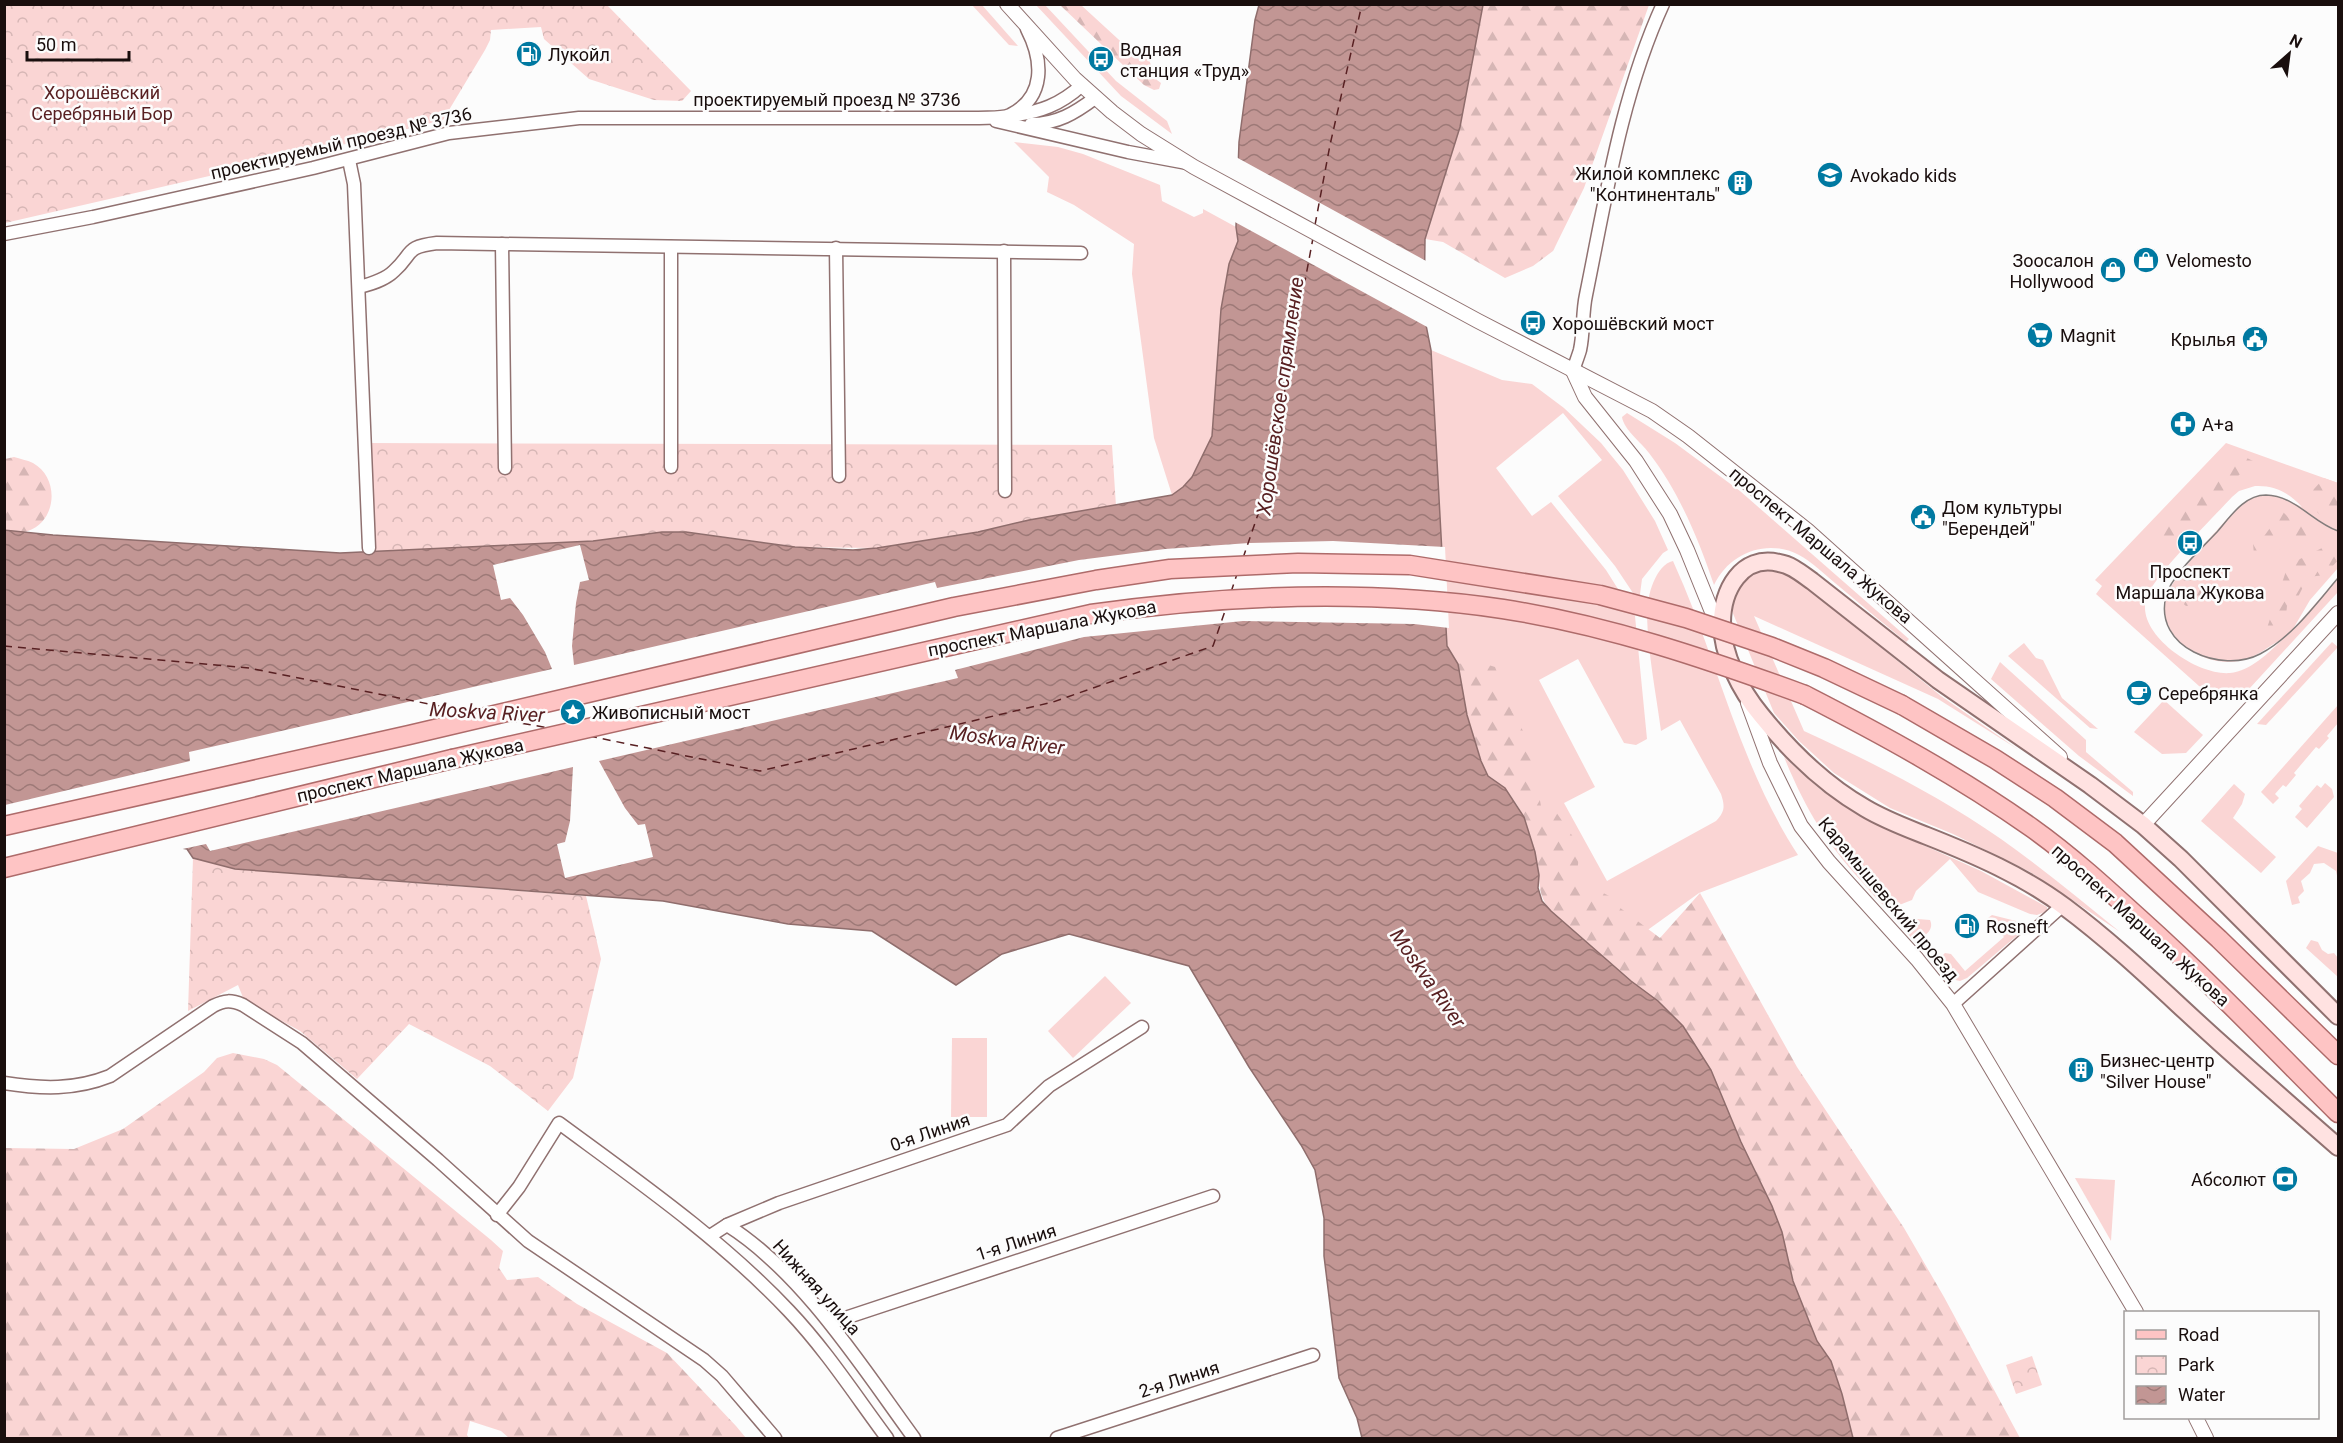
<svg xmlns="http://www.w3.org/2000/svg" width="2343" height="1443" font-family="Roboto,sans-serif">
	<defs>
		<pattern id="forest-firs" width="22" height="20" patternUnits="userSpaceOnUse" patternTransform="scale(1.5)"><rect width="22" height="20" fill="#fad5d4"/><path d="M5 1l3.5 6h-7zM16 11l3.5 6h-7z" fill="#d6b6b5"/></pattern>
		<pattern id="park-crowns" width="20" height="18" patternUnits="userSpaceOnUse" patternTransform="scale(1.5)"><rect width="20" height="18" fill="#fad5d4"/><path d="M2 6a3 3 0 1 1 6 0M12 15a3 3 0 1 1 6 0" fill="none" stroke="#d6b6b5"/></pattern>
		<pattern id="water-waves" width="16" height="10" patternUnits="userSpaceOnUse" patternTransform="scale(1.5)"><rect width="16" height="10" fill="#c29694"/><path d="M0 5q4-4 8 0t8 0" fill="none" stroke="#9d7977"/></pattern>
	</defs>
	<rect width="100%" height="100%" fill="#fcfcfc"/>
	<!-- grass -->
	<g fill="#fad5d4" fill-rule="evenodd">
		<path d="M972 5H982L1018 46 1009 45Z"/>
		<path d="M1036 5H1045L1116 81 1167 121 1172 134 1121 96Z"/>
		<path d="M1014 142 1058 147 1083 154 1160 185 1162 201 1194 217 1203 213V209L1236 227 1238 241 1230 264 1221 309 1212 436 1192 477 1183 487 1172 495 1154 438 1132 274 1134 244 1074 205 1047 192 1049 177Z"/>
		<path d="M1431 350 1502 380 1532 384 1564 408 1601 443 1623 470 1655 521 1668 550 1663 553 1642 579 1639 602 1615 566 1558 496 1602 460 1563 413 1496 468 1532 516 1551 502 1606 570 1635 616 1647 739 1636 745 1624 743 1578 659 1539 680 1595 787 1564 803 1607 881 1716 821C1725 812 1725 806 1721 794L1680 720 1661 731C1656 693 1648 654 1647 616 1646 599 1655 565 1673 561 1717 657 1739 765 1798 855L1699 893 1606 960 1458 664 1447 646Z"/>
		<path d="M1627 413 1675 443 1740 491 1909 639 1906 642C1883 623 1859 603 1835 583 1824 574 1812 562 1799 555 1767 538 1729 553 1714 585 1698 538 1679 492 1649 453 1641 442 1624 430 1622 417Z"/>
		<path d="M2226 443 2338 483V568L2310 600 2293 629 2338 578V592L2249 689C2232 696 2215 695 2199 686L2096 594 2102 586 2095 580ZM2255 486C2275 485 2289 493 2302 507 2289 501 2275 493 2259 496 2253 497 2247 500 2242 504 2229 515 2170 582 2166 596 2155 636 2203 668 2239 661 2257 658 2269 645 2283 639 2268 653 2251 671 2230 673 2198 676 2136 635 2146 599 2152 577 2213 518 2232 497L2239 491Z"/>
		<path d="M1762 569H1776L1790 574 1941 696 2019 750 1938 699 1754 616 1804 731C1872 762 1939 796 2001 839 2042 868 2081 900 2120 932L2030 872 1953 834 1890 808 1834 773 1799 741 1774 713 1732 611C1734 582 1738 582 1762 569Z"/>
		<path d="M2332 642 2338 647 2266 725 2257 724Z"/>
		<path d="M2024 643 2036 658 2043 660 2062 698 2098 729 2090 728 2008 656Z"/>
		<path d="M2000 662 2086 740V752L2133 792V796L2079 756 1991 679Z"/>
		<path d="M2164 700 2203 735 2186 753 2162 754 2134 732Z"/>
		<path d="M2338 705V723L2327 736 2329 738 2319 749 2316 747 2294 773 2296 775 2286 787 2283 785 2275 794 2279 798 2273 804 2261 792Z"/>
		<path d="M1784 757 1821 790 1861 817 1981 871 2047 907V911L2037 915 2030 914 1978 892 1950 859 1916 891 1912 900 1889 909C1879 903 1871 892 1863 883 1824 840 1806 810 1784 757Z"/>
		<path d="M2325 783 2332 789 2334 797 2307 828 2295 817 2302 809 2299 806 2317 785 2321 788Z"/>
		<path d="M2234 784 2245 794 2242 804 2233 818 2276 857 2261 873 2201 821Z"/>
		<path d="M2318 846 2338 853V880L2336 871 2324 863 2314 864 2310 873 2301 881 2304 891 2298 897 2300 903 2292 905 2286 881Z"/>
		<path d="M1992 915 2016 921 2021 929 2019 934 1967 978 1960 981 1947 978 1938 965V960L1945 953 1951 954 1965 971 2004 937 1988 918Z"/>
		<path d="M1905 918 1930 920C1935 931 1923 936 1916 943L1901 926 1902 920Z"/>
		<path d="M2311 940 2318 942 2322 950 2328 954 2334 953 2338 958V977L2306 948Z"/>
		<path d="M1105 976 1131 1003 1073 1058 1048 1031Z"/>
		<path d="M952 1038H987V1117H951Z"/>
		<path d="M2075 1178 2115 1180 2111 1241Z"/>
	</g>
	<!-- forest -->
	<g fill="url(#forest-firs)">
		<path d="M1060 5H1081L1130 50 1149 60 1157 80 1161 83 1159 89 1154 90 1144 85Z"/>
		<path d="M1483 5H1649L1584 188 1553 251 1533 266 1505 278 1443 242 1425 239 1460 126Z"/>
		<path d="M2243 456 2253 461 2166 549 2161 543 2162 526 2167 516 2176 514 2181 501 2195 488 2206 487 2210 471Z"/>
		<path d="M14 457C20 459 27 460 33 463 60 478 57 521 28 531 22 534 11 530 5 530V459Z"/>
		<path d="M2324 478 2338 483V524C2325 521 2315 512 2308 500L2314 489Z"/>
		<path d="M2270 506 2283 507 2284 513 2290 519 2298 515 2311 521 2314 535 2297 544 2292 530 2283 538 2279 550 2254 555 2253 543 2262 539 2270 528 2261 518Z"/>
		<path d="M2336 541 2338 542V560L2325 575 2308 577 2295 603 2287 606 2285 625 2275 633 2267 628 2288 565Z"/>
		<path d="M2192 569 2206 570 2199 604 2186 606 2177 598 2179 587Z"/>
		<path d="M1476 661 1495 667 1512 712 1529 741 1541 806 1556 812 1580 847 1577 873 1586 884 1611 897 1619 907 1660 938 1700 893 1797 1067 1904 1228 1944 1297 2020 1438H1853L1842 1394 1831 1362 1817 1341 1793 1281 1782 1232 1772 1206 1741 1142 1711 1070 1683 1026 1658 1001 1631 981 1551 911C1537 894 1541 885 1537 865 1534 849 1530 835 1525 820 1521 810 1512 797 1505 789 1501 783 1492 781 1487 775 1471 753 1463 692 1458 664Z"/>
		<path d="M233 1053 264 1059 277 1065 491 1240 503 1251 499 1268 507 1280 538 1277 577 1304 667 1353 736 1426 746 1438H509L501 1431 470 1421 467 1435 469 1438H5V1148L74 1149 123 1129 204 1072 217 1058Z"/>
	</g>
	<!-- park -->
	<g fill="url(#park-crowns)">
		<path d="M5 4 607 5 691 91 682 101 654 100 589 79 544 39 541 27 491 30 490 40 485 50 443 120 309 153 5 223Z"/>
		<path d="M364 443 1112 445 1116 506 1029 520 978 532 877 548 795 547 696 533 593 541 369 552Z"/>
		<path d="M193 858 235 869 586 896 601 959 573 1078 548 1111 490 1066 409 1024 357 1079 300 1031 244 1000 238 985 188 1011Z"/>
		<path d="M2032 1356 2042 1385 2016 1394 2006 1365Z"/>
	</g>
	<!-- water -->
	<path fill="url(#water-waves)" stroke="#8f6d6c" stroke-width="1.5" d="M1259 5H1483L1460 127 1425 239 1424 315 1431 350 1447 646 1458 664 1467 715 1481 761 1488 776 1505 788 1524 817 1535 852 1539 875 1538 888 1542 901 1551 911 1631 981 1658 1001 1683 1026 1711 1070 1741 1142 1772 1206 1782 1232 1793 1281 1817 1341 1831 1361 1842 1394 1853 1438H1362L1357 1418 1339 1378 1324 1256V1218L1315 1170 1301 1145 1249 1067 1189 966 1069 934 1002 954 956 985 872 931 788 924 663 901 235 869 193 858 187 849 5 815 4 530 53 535 340 553 593 541 662 532H686L795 547 853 550 877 548 978 532 1029 520 1172 495 1183 487 1192 477 1212 436 1221 309 1229 264 1238 241 1236 227 1239 142 1255 20Z"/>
	<!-- pier -->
	<g fill="#fcfcfc">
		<path d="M1236 157 1428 262 1427 315 1429 328 1233 221Z"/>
		<path d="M1333 541 1445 547 1449 628 1414 624 1243 621 1084 637 955 670 958 678 599 761 625 808 638 825 645 824 653 857 565 878 557 844 565 842 570 821 573 767 210 851 206 844 178 850 4 818 5 805 190 761 189 752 552 669 545 652 523 615 510 598 501 600 493 565 580 545 589 580 580 582 576 603 572 646 574 665 935 582 937 588 1079 560 1165 549 1249 543Z"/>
	</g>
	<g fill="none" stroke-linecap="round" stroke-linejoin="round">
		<!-- ferry -->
		<g stroke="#582022" stroke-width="1.5" stroke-dasharray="8 6" stroke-linecap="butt">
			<path d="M1315 225 1330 145 1362 4"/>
			<path d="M1243 558 1266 491 1313 238"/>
			<path d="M1231 592 1237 574"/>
			<path d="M4 646 249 668 469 712"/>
			<path d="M509 721 549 728"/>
			<path d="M589 736 760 771 1053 702 1213 646 1226 608"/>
		</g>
		<!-- minor casing -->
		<g stroke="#907170" stroke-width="15">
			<g id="minor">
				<path d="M1011 116C1040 112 1060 105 1082 85"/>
				<path d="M996 121 1128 152 1187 163"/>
				<path d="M1031 124C1057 124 1075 113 1095 98"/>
				<path d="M349 160 354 184 369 548"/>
				<path d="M4 234 93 217 313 168 449 133 579 118H977C986 117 1001 119 1010 115 1046 97 1043 60 1027 29"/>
				<path d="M502 244 505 468"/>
				<path d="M836 248 839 476"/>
				<path d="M1004 251 1005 491"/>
				<path d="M359 287C371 284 385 280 394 271 414 253 404 247 437 243L1081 253"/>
				<path d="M1573 371C1575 364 1578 357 1580 350 1584 332 1582 313 1586 295 1606 197 1621 96 1663 4"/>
				<path d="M671 467V247"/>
				<path d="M1953 1004 2063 905"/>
				<path d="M4 1083C42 1089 75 1090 110 1076L213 1006C225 1000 231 1000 243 1005L302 1043 438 1160 528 1241 704 1360 722 1376 775 1438"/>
				<path d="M497 1215 519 1187 559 1123C639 1182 721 1239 789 1311 826 1350 855 1395 887 1438"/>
				<path d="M727 1225C803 1273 862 1367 914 1438"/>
				<path d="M710 1236 727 1225 779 1203 1007 1125 1049 1086 1142 1027"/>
				<path d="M830 1323 1213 1196"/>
				<path d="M1057 1438 1313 1355"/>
			</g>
		</g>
		<!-- tertiary casing -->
		<g stroke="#907170" stroke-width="16">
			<g id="tertiary">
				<path d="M1007 4 1075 79 1112 112 1141 134 1194 167 1478 321 1652 411 1688 436 1807 530 2060 757"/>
				<path d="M1573 371 1585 397 1636 461 1670 514 1687 550 1721 634"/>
				<path d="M1748 703 1770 763 1801 826 1829 862 1917 959 1953 1004 2136 1312"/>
				<path d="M2143 825 2338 613"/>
				<path d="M2196 1418 2206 1438"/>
			</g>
		</g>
		<!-- secondary casing -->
		<g stroke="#907170" stroke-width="20">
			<path id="secondary" d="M2338 1016 2181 859 2143 825 2090 785 1938 680 1812 581C1802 574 1792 565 1779 563 1741 554 1722 591 1722 623 1722 655 1741 691 1761 715 1790 751 1825 785 1865 808 1885 820 1907 828 1927 836 1975 855 2024 876 2065 907 2120 948 2168 996 2218 1041 2258 1077 2298 1112 2338 1147"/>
		</g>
		<!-- primary casing -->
		<g stroke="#ae6b6a" stroke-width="21">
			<g id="primary">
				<path d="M1805 695C1883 735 1960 777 2032 828 2070 855 2105 887 2140 919 2209 981 2273 1048 2338 1113"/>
				<path d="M1902 705 1995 759 2055 798 2115 843 2219 939 2338 1055"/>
				<path d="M4 868 452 759"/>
			</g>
		</g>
		<!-- minor -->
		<use href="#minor" stroke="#fff" stroke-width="12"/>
		<!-- tertiary -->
		<use href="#tertiary" stroke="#fff" stroke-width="14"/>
		<!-- secondary -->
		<use href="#secondary" stroke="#ffe2e1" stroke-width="16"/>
		<!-- primary -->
		<use href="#primary" stroke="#fec4c4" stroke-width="18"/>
		<!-- tram -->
		<path stroke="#827c7b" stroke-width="1.5" d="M2338 531C2312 522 2296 496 2266 495 2244 495 2230 517 2217 532 2202 548 2171 576 2166 596 2153 648 2222 674 2260 654 2292 637 2315 605 2338 578"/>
		<!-- primary-bridge casing -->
		<g stroke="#ae6b6a" stroke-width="21" stroke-linecap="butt">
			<g id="primary-bridge">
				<path d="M452 759 1091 614C1226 595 1368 589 1503 609 1607 625 1707 659 1805 695"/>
				<path d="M4 826 409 735 954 607 1096 580 1170 569 1298 563 1410 565 1600 595 1686 618 1772 647 1824 668 1902 705"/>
			</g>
		</g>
		<!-- primary-bridge -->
		<use href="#primary-bridge" stroke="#fec4c4" stroke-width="18"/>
	</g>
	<!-- icons -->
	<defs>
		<g id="fuel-disc" transform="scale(1.35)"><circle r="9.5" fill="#0079a1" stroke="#fcfcfc"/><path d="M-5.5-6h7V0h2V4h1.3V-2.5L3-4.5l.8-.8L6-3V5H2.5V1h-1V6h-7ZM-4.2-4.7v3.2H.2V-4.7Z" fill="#fff"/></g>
		<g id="bus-disc" transform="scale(1.35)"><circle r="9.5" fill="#0079a1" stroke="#fcfcfc"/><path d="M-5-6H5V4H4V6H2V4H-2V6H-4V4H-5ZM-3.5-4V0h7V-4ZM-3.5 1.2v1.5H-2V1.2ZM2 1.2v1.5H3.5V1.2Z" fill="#fff"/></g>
		<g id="school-disc" transform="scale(1.35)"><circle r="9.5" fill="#0079a1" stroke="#fcfcfc"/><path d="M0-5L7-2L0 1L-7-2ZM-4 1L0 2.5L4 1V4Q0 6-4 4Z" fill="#fff"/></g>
		<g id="building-disc" transform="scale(1.35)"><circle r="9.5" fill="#0079a1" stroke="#fcfcfc"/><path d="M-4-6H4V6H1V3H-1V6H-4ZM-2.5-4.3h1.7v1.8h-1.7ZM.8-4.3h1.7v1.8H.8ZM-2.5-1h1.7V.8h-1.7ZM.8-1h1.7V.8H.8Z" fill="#fff"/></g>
		<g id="shop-disc" transform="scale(1.35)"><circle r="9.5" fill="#0079a1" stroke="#fcfcfc"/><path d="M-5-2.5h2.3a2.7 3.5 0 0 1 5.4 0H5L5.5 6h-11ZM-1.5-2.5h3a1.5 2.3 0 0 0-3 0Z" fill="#fff"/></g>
		<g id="supermarket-disc" transform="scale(1.35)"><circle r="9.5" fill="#0079a1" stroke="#fcfcfc"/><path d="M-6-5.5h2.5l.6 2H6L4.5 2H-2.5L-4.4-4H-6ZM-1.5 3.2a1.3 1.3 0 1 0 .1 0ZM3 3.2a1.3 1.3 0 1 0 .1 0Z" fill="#fff"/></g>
		<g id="civic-disc" transform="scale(1.35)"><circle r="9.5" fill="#0079a1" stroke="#fcfcfc"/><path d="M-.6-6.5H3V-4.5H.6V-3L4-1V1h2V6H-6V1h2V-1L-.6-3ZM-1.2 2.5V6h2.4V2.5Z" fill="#fff"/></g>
		<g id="pharmacy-disc" transform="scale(1.35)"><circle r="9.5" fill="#0079a1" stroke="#fcfcfc"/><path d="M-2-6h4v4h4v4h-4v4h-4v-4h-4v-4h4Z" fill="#fff"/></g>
		<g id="cafe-disc" transform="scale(1.35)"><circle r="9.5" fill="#0079a1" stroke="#fcfcfc"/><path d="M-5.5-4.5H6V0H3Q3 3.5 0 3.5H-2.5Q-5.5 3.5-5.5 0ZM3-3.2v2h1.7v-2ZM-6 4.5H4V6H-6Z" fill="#fff"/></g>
		<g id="sight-disc" transform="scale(1.35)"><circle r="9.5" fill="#0079a1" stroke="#fcfcfc"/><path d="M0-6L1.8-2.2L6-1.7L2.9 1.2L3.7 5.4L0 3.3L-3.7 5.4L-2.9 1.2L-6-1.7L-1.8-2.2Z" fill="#fff"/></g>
		<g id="bank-disc" transform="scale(1.35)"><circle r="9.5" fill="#0079a1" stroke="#fcfcfc"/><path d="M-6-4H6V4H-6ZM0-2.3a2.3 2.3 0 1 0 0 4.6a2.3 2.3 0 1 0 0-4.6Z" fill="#fff"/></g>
	</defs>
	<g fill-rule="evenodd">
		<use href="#fuel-disc" x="529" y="54"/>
		<use href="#bus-disc" x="1101" y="59"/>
		<use href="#school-disc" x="1830" y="175"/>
		<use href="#building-disc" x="1740" y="183"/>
		<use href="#shop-disc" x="2146" y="260"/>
		<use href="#shop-disc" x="2113" y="270"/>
		<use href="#bus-disc" x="1533" y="323"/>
		<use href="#supermarket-disc" x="2040" y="335"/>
		<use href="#civic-disc" x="2255" y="339"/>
		<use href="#pharmacy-disc" x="2183" y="424"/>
		<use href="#civic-disc" x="1923" y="517"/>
		<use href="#bus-disc" x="2190" y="543"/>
		<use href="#cafe-disc" x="2139" y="693"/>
		<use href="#sight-disc" x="573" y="712"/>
		<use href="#fuel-disc" x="1967" y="926"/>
		<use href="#building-disc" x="2081" y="1070"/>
		<use href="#bank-disc" x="2285" y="1179"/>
	</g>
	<g text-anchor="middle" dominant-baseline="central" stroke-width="5" stroke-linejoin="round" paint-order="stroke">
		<!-- poi labels -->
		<g font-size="18" fill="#190e0d" stroke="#fcfcfc" text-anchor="start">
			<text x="1120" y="49">Водная<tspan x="1120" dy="21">станция «Труд»</tspan></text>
			<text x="548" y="54">Лукойл</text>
			<text x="1720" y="173" text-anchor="end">Жилой комплекс<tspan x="1720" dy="21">"Континенталь"</tspan></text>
			<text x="1850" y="175">Avokado kids</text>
			<text x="2094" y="260" text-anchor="end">Зоосалон<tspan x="2094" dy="21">Hollywood</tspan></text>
			<text x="2166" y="260">Velomesto</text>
			<text x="1552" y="323">Хорошёвский мост</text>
			<text x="2060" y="335">Magnit</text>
			<text x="2236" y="339" text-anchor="end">Крылья</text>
			<text x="2202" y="424">А+а</text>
			<text x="1942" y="507">Дом культуры<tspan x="1942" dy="21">"Берендей"</tspan></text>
			<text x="2190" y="571" text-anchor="middle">Проспект<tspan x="2190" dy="21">Маршала Жукова</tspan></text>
			<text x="2158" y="693">Серебрянка</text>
			<text x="592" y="712">Живописный мост</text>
			<text x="1986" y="926">Rosneft</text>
			<text x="2100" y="1060">Бизнес-центр<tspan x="2100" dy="21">"Silver House"</tspan></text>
			<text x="2266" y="1179" text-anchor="end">Абсолют</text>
		</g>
		<!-- park labels -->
		<g font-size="18" fill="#571f21" stroke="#fcfcfc">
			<text x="102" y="92">Хорошёвский<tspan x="102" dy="21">Серебряный Бор</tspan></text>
		</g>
		<!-- street labels -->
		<g font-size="18" fill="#190e0d" stroke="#fcfcfc">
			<text x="827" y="99">проектируемый проезд № 3736</text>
			<text transform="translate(341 143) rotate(-13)">проектируемый проезд № 3736</text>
			<text transform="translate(1821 545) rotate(40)">проспект Маршала Жукова</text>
			<text transform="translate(1042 628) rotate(-11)">проспект Маршала Жукова</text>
			<text transform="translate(410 770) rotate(-13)">проспект Маршала Жукова</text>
			<text transform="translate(1889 899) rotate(50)">Карамышевский проезд</text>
			<text transform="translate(2141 925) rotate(42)">проспект Маршала Жукова</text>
			<text transform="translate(930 1132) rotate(-19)">0-я Линия</text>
			<text transform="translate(1016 1242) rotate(-18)">1-я Линия</text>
			<text transform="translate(817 1287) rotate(48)">Нижняя улица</text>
			<text transform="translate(1179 1379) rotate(-18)">2-я Линия</text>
		</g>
		<!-- water labels -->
		<g font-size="20" font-style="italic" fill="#582022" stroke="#fcfcfc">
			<text transform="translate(1280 396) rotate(-82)">Хорошёвское спрямление</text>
			<text transform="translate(487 712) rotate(3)">Moskva River</text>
			<text transform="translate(1007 740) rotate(8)">Moskva River</text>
			<text transform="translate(1428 978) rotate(55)">Moskva River</text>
		</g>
	</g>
	<!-- border -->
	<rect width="2343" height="1443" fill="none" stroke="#190e0d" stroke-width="12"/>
	<!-- legend -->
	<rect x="2124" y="1311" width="195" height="108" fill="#fcfcfc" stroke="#a19d9c" stroke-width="1.5"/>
	<rect x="2136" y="1330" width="30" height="9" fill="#fec4c4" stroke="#a19d9c" stroke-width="1.5"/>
	<text x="2178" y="1341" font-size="18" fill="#190e0d">Road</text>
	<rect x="2136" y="1356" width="30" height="18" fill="url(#park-crowns)" stroke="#a19d9c" stroke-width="1.5"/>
	<text x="2178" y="1371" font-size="18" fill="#190e0d">Park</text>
	<rect x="2136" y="1386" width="30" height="18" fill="url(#water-waves)" stroke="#a19d9c" stroke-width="1.5"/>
	<text x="2178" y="1401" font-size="18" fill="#190e0d">Water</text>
	<!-- north arrow -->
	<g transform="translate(2289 54) rotate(28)" stroke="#fcfcfc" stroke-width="4.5" paint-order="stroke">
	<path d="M0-4.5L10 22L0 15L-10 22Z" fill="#190e0d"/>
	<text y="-9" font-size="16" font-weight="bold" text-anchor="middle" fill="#190e0d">N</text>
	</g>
	<!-- scale -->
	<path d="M27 51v9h102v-9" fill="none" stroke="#190e0d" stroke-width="3"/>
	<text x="36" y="51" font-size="18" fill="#190e0d" stroke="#fcfcfc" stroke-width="4.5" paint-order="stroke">50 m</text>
</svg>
